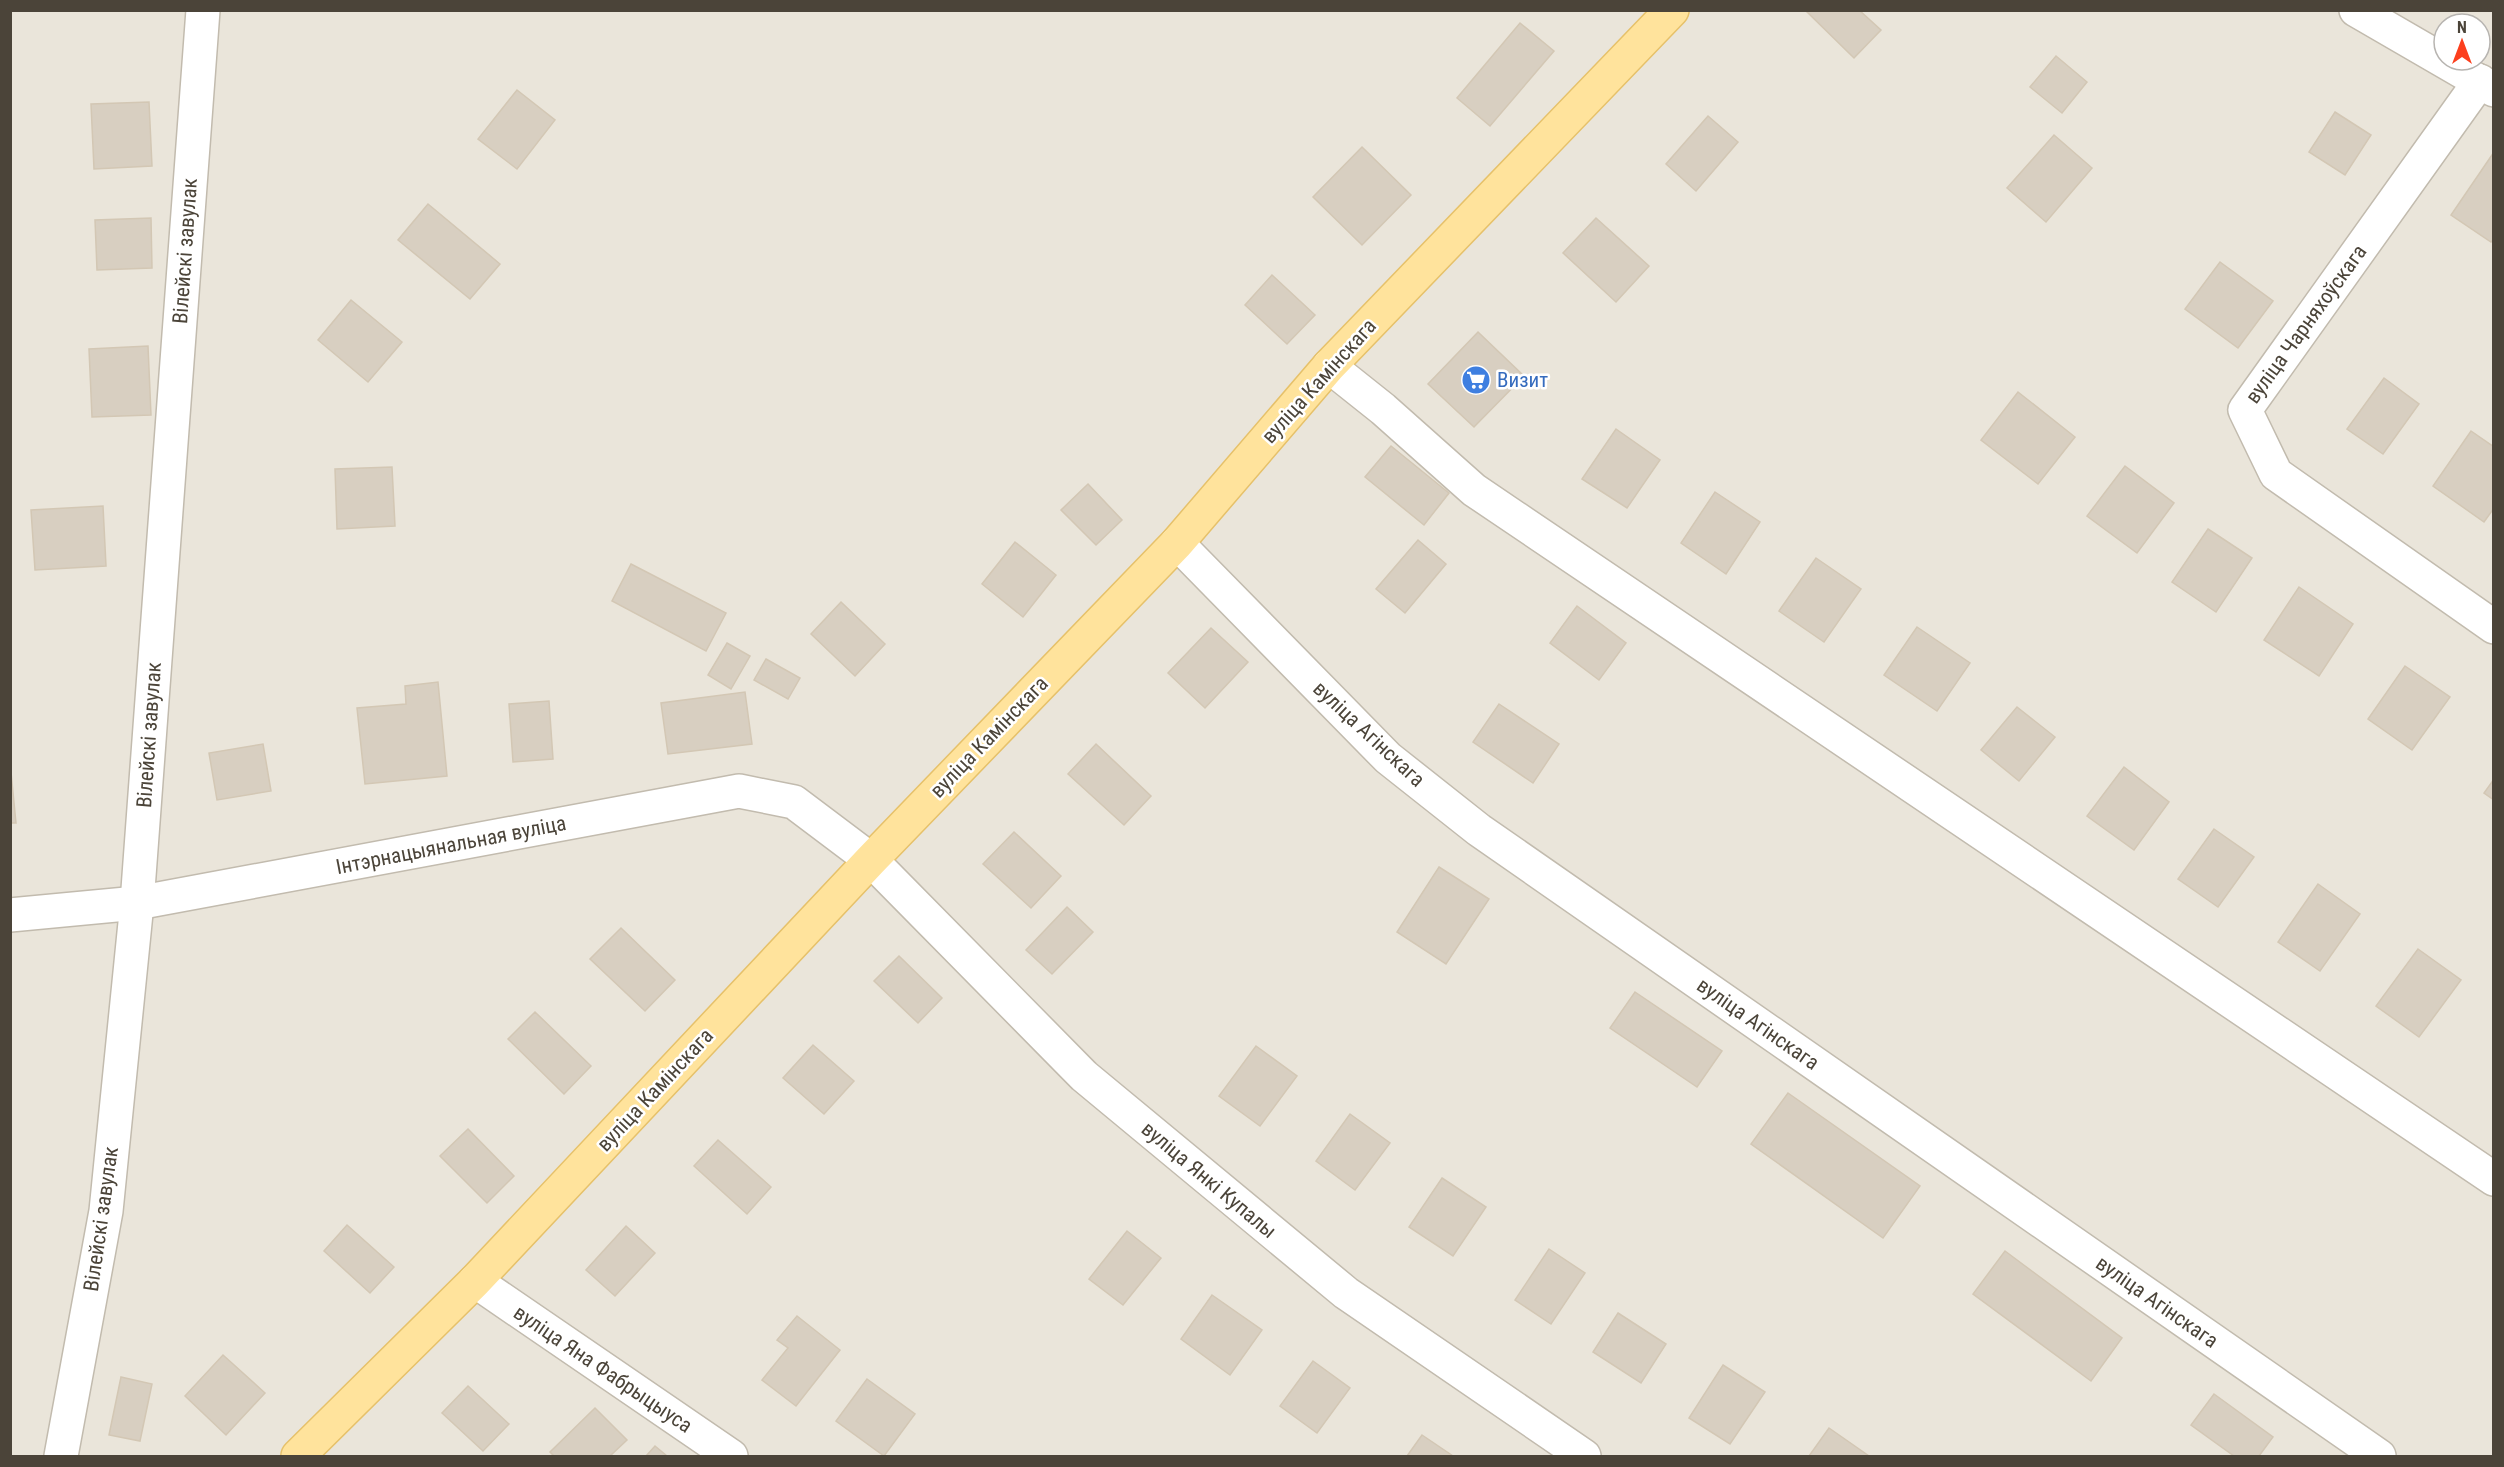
<svg xmlns="http://www.w3.org/2000/svg" width="2504" height="1467" font-family="'Roboto Condensed',sans-serif">
	<rect width="100%" height="100%" fill="#f6f3ec"/>
	<!-- residential -->
	<path fill="#eae5da" fill-rule="evenodd" d="M11 11H2493V1456H11ZM2444 24H2480V60H2444Z"/>
	<!-- building -->
	<g fill="#d8cfc1" stroke="#d3c7b4" stroke-width="1.5">
		<path d="M1805 10H1859L1881 30 1854 58Z"/>
		<path d="M1520 23 1554 51 1490 126 1457 98Z"/>
		<path d="M2056 56 2087 82 2062 113 2030 87Z"/>
		<path d="M517 90 555 120 517 169 478 139Z"/>
		<path d="M149 102 152 166 94 169 91 104Z"/>
		<path d="M2335 112 2371 135 2345 175 2309 152Z"/>
		<path d="M1708 116 1738 142 1696 191 1666 164Z"/>
		<path d="M2054 135 2092 168 2046 222 2007 188Z"/>
		<path d="M1362 147 1411 195 1362 245 1313 197Z"/>
		<path d="M2494 152V239L2491 242 2451 215Z"/>
		<path d="M428 204 500 264 470 299 398 240Z"/>
		<path d="M151 218 152 268 97 270 95 220Z"/>
		<path d="M1596 218 1649 266 1616 302 1563 253Z"/>
		<path d="M2220 262 2273 301 2238 348 2185 309Z"/>
		<path d="M1272 275 1315 315 1287 344 1245 305Z"/>
		<path d="M351 300 402 342 368 382 318 340Z"/>
		<path d="M1478 332 1524 376 1474 427 1428 384Z"/>
		<path d="M148 346 151 415 92 417 89 349Z"/>
		<path d="M2384 378 2419 404 2383 454 2347 429Z"/>
		<path d="M2018 392 2075 437 2038 484 1981 440Z"/>
		<path d="M1616 429 1660 460 1627 508 1582 479Z"/>
		<path d="M2471 431 2494 447V508L2484 522 2433 486Z"/>
		<path d="M1391 446 1449 493 1424 525 1365 477Z"/>
		<path d="M2125 466 2174 503 2137 553 2087 516Z"/>
		<path d="M392 467 395 526 337 529 335 469Z"/>
		<path d="M1088 484 1122 520 1096 545 1061 510Z"/>
		<path d="M1715 492 1760 522 1726 574 1681 543Z"/>
		<path d="M103 506 106 566 35 570 31 510Z"/>
		<path d="M2208 529 2252 558 2216 612 2172 582Z"/>
		<path d="M1418 540 1446 564 1405 613 1376 589Z"/>
		<path d="M1015 542 1056 575 1023 617 982 584Z"/>
		<path d="M1816 558 1861 589 1824 642 1779 611Z"/>
		<path d="M631 564 726 613 706 651 612 601Z"/>
		<path d="M2299 587 2353 624 2319 676 2264 640Z"/>
		<path d="M841 602 885 644 855 676 811 634Z"/>
		<path d="M1577 606 1626 643 1599 680 1550 643Z"/>
		<path d="M1917 627 1970 663 1937 711 1884 675Z"/>
		<path d="M1211 628 1248 662 1205 708 1168 673Z"/>
		<path d="M727 643 750 656 731 689 708 675Z"/>
		<path d="M766 659 800 678 788 699 754 680Z"/>
		<path d="M2405 666 2450 697 2412 750 2368 719Z"/>
		<path d="M438 682 447 776 365 784 357 708 406 704 405 686Z"/>
		<path d="M745 692 752 744 668 754 661 703Z"/>
		<path d="M549 701 553 759 513 762 509 704Z"/>
		<path d="M1499 704 1559 744 1533 783 1473 742Z"/>
		<path d="M2017 707 2055 737 2019 781 1981 750Z"/>
		<path d="M263 744 271 791 217 800 209 753Z"/>
		<path d="M1096 744 1151 796 1124 825 1068 774Z"/>
		<path d="M10 762 16 823H10Z"/>
		<path d="M2124 767 2169 802 2134 850 2087 816Z"/>
		<path d="M2494 779V800L2484 793Z"/>
		<path d="M2214 829 2254 857 2218 907 2178 879Z"/>
		<path d="M1014 832 1061 876 1031 908 983 864Z"/>
		<path d="M1439 867 1489 899 1446 964 1397 932Z"/>
		<path d="M2318 884 2360 914 2320 971 2278 942Z"/>
		<path d="M1067 907 1093 932 1052 974 1026 950Z"/>
		<path d="M621 928 675 980 645 1011 590 959Z"/>
		<path d="M2418 949 2461 980 2419 1037 2376 1006Z"/>
		<path d="M899 956 942 998 918 1023 874 981Z"/>
		<path d="M1635 992 1722 1051 1697 1087 1610 1028Z"/>
		<path d="M535 1012 591 1066 564 1094 508 1039Z"/>
		<path d="M813 1045 854 1081 824 1114 783 1078Z"/>
		<path d="M1256 1046 1297 1076 1260 1126 1219 1096Z"/>
		<path d="M1788 1093 1920 1186 1883 1238 1751 1144Z"/>
		<path d="M1350 1114 1390 1143 1355 1190 1316 1161Z"/>
		<path d="M468 1129 514 1176 487 1203 440 1156Z"/>
		<path d="M718 1140 771 1187 747 1214 694 1166Z"/>
		<path d="M1442 1178 1486 1207 1453 1256 1409 1227Z"/>
		<path d="M347 1225 394 1267 370 1293 324 1251Z"/>
		<path d="M626 1226 655 1253 615 1296 586 1270Z"/>
		<path d="M1127 1231 1161 1258 1123 1305 1089 1279Z"/>
		<path d="M1549 1249 1585 1273 1551 1324 1515 1300Z"/>
		<path d="M2005 1251 2122 1338 2091 1381 1973 1294Z"/>
		<path d="M1212 1295 1262 1330 1230 1375 1181 1339Z"/>
		<path d="M1618 1313 1666 1344 1641 1383 1593 1352Z"/>
		<path d="M797 1316 840 1350 796 1406 762 1380 788 1348 777 1340Z"/>
		<path d="M223 1355 265 1393 226 1435 185 1396Z"/>
		<path d="M1313 1361 1350 1388 1317 1433 1280 1406Z"/>
		<path d="M1723 1365 1765 1392 1730 1444 1689 1418Z"/>
		<path d="M121 1377 152 1384 140 1441 109 1435Z"/>
		<path d="M867 1379 915 1414 884 1456 836 1421Z"/>
		<path d="M468 1386 509 1424 483 1451 442 1413Z"/>
		<path d="M2214 1394 2273 1437 2259 1456H2234L2191 1425Z"/>
		<path d="M595 1408 627 1440 610 1456H554L550 1452Z"/>
		<path d="M1829 1428 1869 1456H1809Z"/>
		<path d="M1422 1435 1453 1456H1407Z"/>
		<path d="M655 1446 667 1456H646Z"/>
	</g>
	<g fill="none" stroke-linecap="round" stroke-linejoin="round">
		<!-- minor casing -->
		<g stroke="#c2bbae" stroke-width="36">
			<g id="minor">
				<path d="M2356 10 2494 90"/>
				<path d="M2480 81 2245 410 2276 474 2494 627"/>
				<path d="M1329 366 1383 409 1474 490 2494 1179"/>
				<path d="M1177 543 1388 758 1479 830 2379 1456"/>
				<path d="M10 915 137 903 739 791 794 802 871 860 1084 1076 1346 1293 1584 1456"/>
				<path d="M475 1281 731 1456"/>
				<path d="M61 1456 106 1211 137 903 203 10"/>
			</g>
		</g>
		<!-- major casing -->
		<g stroke="#e6c16a" stroke-width="36">
			<path id="major" d="M298 1456 475 1281 871 860 1177 543 1329 366 1672 10"/>
		</g>
		<!-- minor -->
		<use href="#minor" stroke="#fff" stroke-width="33"/>
		<!-- major -->
		<use href="#major" stroke="#ffe39c" stroke-width="33"/>
	</g>
	<!-- icons -->
	<defs>
		<g id="supermarket-disc" transform="scale(1.5)"><circle r="9.5" fill="#3f7fe0" stroke="#fff"/><path d="M-6-5.5h2.5l.6 2H6L4.5 2H-2.5L-4.4-4H-6ZM-1.5 3.2a1.3 1.3 0 1 0 .1 0ZM3 3.2a1.3 1.3 0 1 0 .1 0Z" fill="#fff"/></g>
	</defs>
	<g fill-rule="evenodd">
		<use href="#supermarket-disc" x="1476" y="380"/>
	</g>
	<g text-anchor="middle" dominant-baseline="central" stroke-width="5" stroke-linejoin="round" paint-order="stroke">
		<!-- street labels -->
		<g font-size="21" fill="#4b4439" stroke="#fff">
			<text transform="translate(185 251) rotate(-86)">Вілейскі завулак</text>
			<text transform="translate(2306 324) rotate(-54)">вуліца Чарняхоўскага</text>
			<text transform="translate(1319 381) rotate(-48)">вуліца Камінскага</text>
			<text transform="translate(1369 734) rotate(43)">вуліца Агінскага</text>
			<text transform="translate(149 735) rotate(-86)">Вілейскі завулак</text>
			<text transform="translate(989 737) rotate(-46)">вуліца Камінскага</text>
			<text transform="translate(451 845) rotate(-11)">Інтэрнацыянальная вуліца</text>
			<text transform="translate(1758 1024) rotate(35)">вуліца Агінскага</text>
			<text transform="translate(655 1090) rotate(-47)">вуліца Камінскага</text>
			<text transform="translate(1209 1180) rotate(40)">вуліца Янкі Купалы</text>
			<text transform="translate(101 1219) rotate(-82)">Вілейскі завулак</text>
			<text transform="translate(2157 1302) rotate(35)">вуліца Агінскага</text>
			<text transform="translate(603 1369) rotate(34)">вуліца Яна Фабрыцыуса</text>
		</g>
		<!-- shop labels -->
		<g font-size="21" fill="#366cbe" stroke="#fff" text-anchor="start">
			<text x="1497" y="380">Визит</text>
		</g>
	</g>
	<!-- border -->
	<rect width="2504" height="1467" fill="none" stroke="#4b4439" stroke-width="24"/>
	<!-- north arrow -->
	<g transform="translate(2462 42)"><circle r="28" fill="#ffffff" stroke="#b7b4b0" stroke-width="1.5"/>
	<path d="M0-4.5L10 22L0 15L-10 22Z" fill="#fc3f1d"/>
	<text y="-9" font-size="16" font-weight="bold" text-anchor="middle" fill="#4b4439">N</text>
	</g>
</svg>
